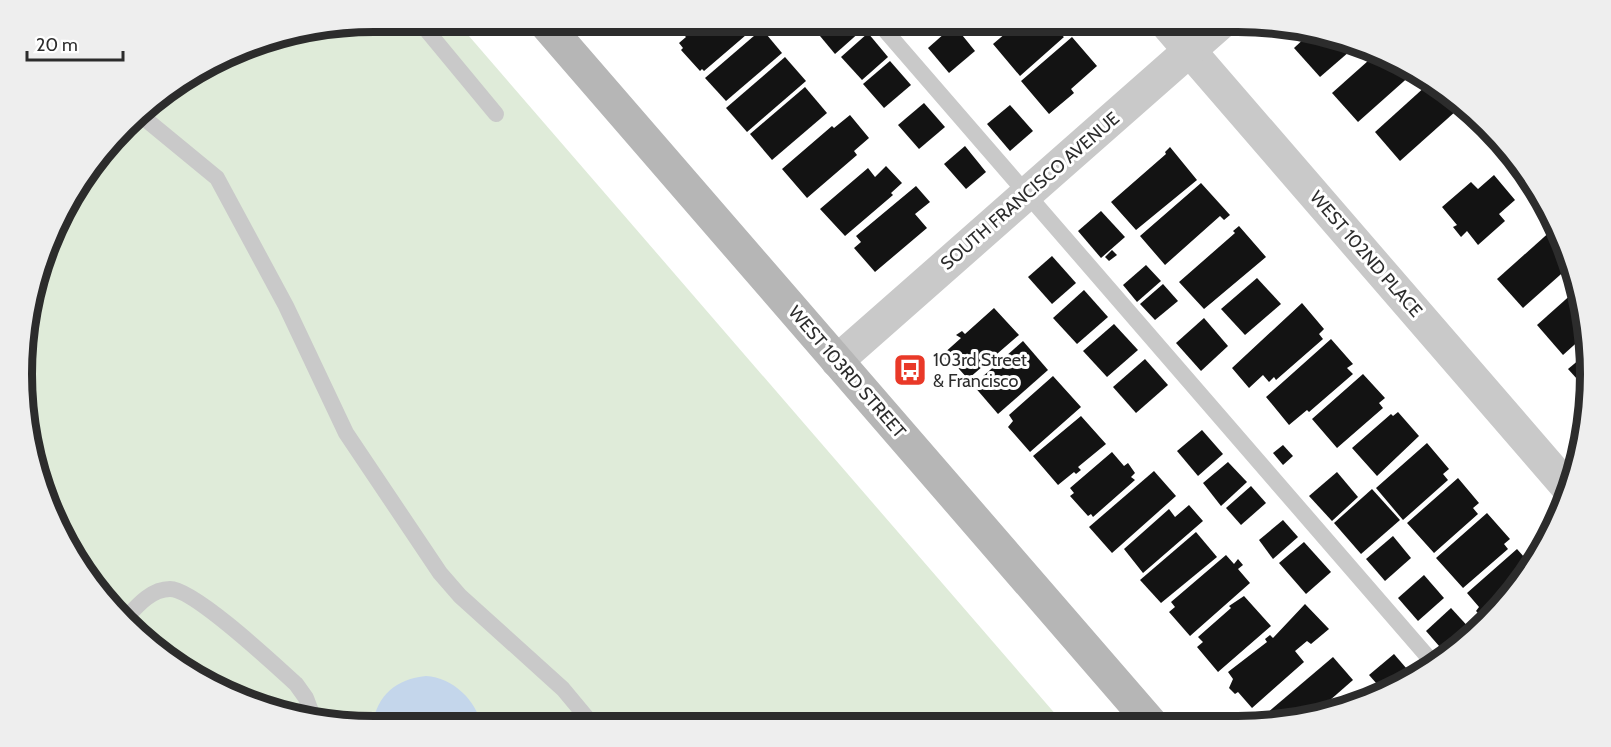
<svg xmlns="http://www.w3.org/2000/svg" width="1611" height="747" font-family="Cabin,sans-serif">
	<rect width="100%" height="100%" fill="#fff"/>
	<!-- green -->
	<path fill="#dfebd9" d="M374 21H456L1064 724 373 726 239 699 141 638 68 549 28 442V305L68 198 141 108 260 40Z"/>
	<!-- water -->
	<path fill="#c4d6eb" d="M426 676C453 678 475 699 482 726H372C377 695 396 679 426 676Z"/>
	<!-- building -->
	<g fill="#131313">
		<path d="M653 21H675L665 30 664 27 660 30Z"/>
		<path d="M704 21H740L745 26 742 29 746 35 704 71 702 69 700 71 681 50 683 48 679 43 686 37 684 35 688 31 690 33Z"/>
		<path d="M825 21H852L861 31 835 54 815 30Z"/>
		<path d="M980 21H1003L990 32Z"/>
		<path d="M1020 21H1061L1065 26 1058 32 1064 37 1020 76 993 44Z"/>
		<path d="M954 25 975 51 949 73 928 48Z"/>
		<path d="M762 29 782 53 726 101 705 78Z"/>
		<path d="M868 33 888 57 862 80 841 57Z"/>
		<path d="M1308 35 1357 45 1320 77 1294 48Z"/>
		<path d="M1072 37 1097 66 1071 89 1074 93 1049 114 1021 81Z"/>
		<path d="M1378 52 1412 74 1358 122 1332 93Z"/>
		<path d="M785 57 806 81 747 132 726 108Z"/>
		<path d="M890 61 911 85 884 108 863 84Z"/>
		<path d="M1427 85 1441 93 1456 111 1400 161 1375 132Z"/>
		<path d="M805 87 827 113 772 160 750 134Z"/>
		<path d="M924 103 945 127 919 149 898 125Z"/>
		<path d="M1010 105 1033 131 1010 151 987 124Z"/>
		<path d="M850 115 869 138 854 151 857 155 807 198 782 169 832 126 834 128Z"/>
		<path d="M965 146 986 172 966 189 944 164Z"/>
		<path d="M1170 147 1197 180 1136 230 1111 202 1166 154 1165 152Z"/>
		<path d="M886 166 902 183 891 193 893 195 845 236 820 209 868 168 875 177Z"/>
		<path d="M1494 175 1515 200 1499 214 1505 221 1478 245 1467 231 1461 237 1453 227 1457 225 1442 207 1471 182 1478 189Z"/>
		<path d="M1201 183 1230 215 1224 220 1220 216 1165 265 1140 236Z"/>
		<path d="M916 186 930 202 915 214 927 228 875 272 854 248 861 242 856 236Z"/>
		<path d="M1101 211 1125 237 1101 258 1078 231Z"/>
		<path d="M1239 226 1266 257 1204 309 1179 282 1235 233 1233 231Z"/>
		<path d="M1553 229 1564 242 1569 267 1523 308 1497 279Z"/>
		<path d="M1112 250 1117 255 1109 261 1105 257Z"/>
		<path d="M1052 256 1076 283 1052 304 1028 277Z"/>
		<path d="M1146 265 1161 281 1137 302 1123 285Z"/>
		<path d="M1257 278 1281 304 1245 335 1221 309Z"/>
		<path d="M1163 284 1178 301 1155 320 1140 304Z"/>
		<path d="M1084 290 1108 317 1077 344 1053 318Z"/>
		<path d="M1574 292 1583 337 1563 355 1537 325Z"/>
		<path d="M1302 303 1324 329 1319 334 1323 339 1276 380 1274 377 1269 382 1263 375 1249 388 1232 368Z"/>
		<path d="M994 308 1019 335 968 379 951 360 948 363 942 355 961 338 956 335 962 331 965 334Z"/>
		<path d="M1204 318 1228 346 1201 371 1176 343Z"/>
		<path d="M1114 324 1138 350 1107 377 1083 351Z"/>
		<path d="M1331 339 1353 364 1347 368 1353 374 1309 412 1307 410 1289 425 1266 397Z"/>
		<path d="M1023 341 1048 370 998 414 973 385Z"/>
		<path d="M1586 354 1590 373 1587 390 1568 369Z"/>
		<path d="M1145 359 1168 385 1136 413 1113 387Z"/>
		<path d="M1363 374 1385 398 1379 403 1383 408 1337 448 1312 419Z"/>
		<path d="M1053 376 1081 407 1030 452 1008 427 1013 421 1009 415Z"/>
		<path d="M1398 412 1419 436 1377 476 1352 448 1391 414 1393 416Z"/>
		<path d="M1081 416 1106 444 1078 467 1081 470 1076 474 1074 472 1058 485 1033 456Z"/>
		<path d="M1202 430 1223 454 1198 476 1177 451Z"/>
		<path d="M1427 443 1449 469 1443 474 1448 480 1403 520 1376 488Z"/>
		<path d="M1283 445 1293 456 1283 465 1273 453Z"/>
		<path d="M1112 452 1124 466 1128 463 1135 473 1131 477 1135 480 1093 517 1091 514 1088 516 1070 496 1074 493 1070 488Z"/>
		<path d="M1228 462 1247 482 1221 506 1203 483Z"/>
		<path d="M1154 471 1176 496 1112 553 1089 527Z"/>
		<path d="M1337 472 1358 497 1332 521 1309 496Z"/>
		<path d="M1458 478 1479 503 1473 508 1478 514 1434 553 1407 523Z"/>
		<path d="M1251 486 1266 503 1241 525 1226 508Z"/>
		<path d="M1372 489 1400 520 1361 554 1334 523Z"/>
		<path d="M1189 505 1203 521 1143 573 1124 549 1169 509 1175 517Z"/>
		<path d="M1487 513 1510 539 1504 544 1508 549 1463 588 1436 558Z"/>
		<path d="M1283 520 1298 537 1273 559 1259 540Z"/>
		<path d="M1196 532 1217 557 1161 603 1140 580Z"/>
		<path d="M1393 536 1411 558 1385 581 1366 559Z"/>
		<path d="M1304 542 1331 572 1306 594 1279 563Z"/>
		<path d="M1517 549 1531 565 1517 588 1488 617 1484 614 1481 616 1476 611 1479 607 1467 593Z"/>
		<path d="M1226 555 1234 564 1238 559 1243 565 1238 569 1250 583 1190 636 1169 612 1175 607 1171 602Z"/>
		<path d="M1424 575 1444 598 1418 621 1398 598Z"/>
		<path d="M1244 596 1271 626 1218 672 1197 647 1203 642 1198 637 1231 608 1229 606Z"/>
		<path d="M1305 604 1329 629 1311 644 1307 641 1295 651 1304 662 1252 708 1238 692 1235 694 1229 688 1233 679 1228 672 1267 642 1265 639 1270 635 1273 638Z"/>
		<path d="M1451 608 1472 631 1446 654 1426 631Z"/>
		<path d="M1394 654 1413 676 1384 692 1369 675Z"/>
		<path d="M1333 657 1353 680 1313 715 1284 723H1264L1260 719Z"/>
		<path d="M1336 703 1340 708 1327 711Z"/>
	</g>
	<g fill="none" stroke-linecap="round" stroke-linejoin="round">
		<!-- lane -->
		<g stroke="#c9c9c9" stroke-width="16">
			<path d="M419 21 496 114"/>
			<path d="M877 21 1434 664"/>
			<path d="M138 113 217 178 286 306 346 433 440 573 460 596 563 689 593 725"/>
			<path d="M125 619C137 606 151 589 170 589 194 589 275 665 296 684L306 698 312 714"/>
		</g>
		<!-- street -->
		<g stroke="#c9c9c9" stroke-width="33">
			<path d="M1164 21 1567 487"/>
			<path d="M837 361 1223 21"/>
		</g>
		<!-- secondary -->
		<path stroke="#b6b6b6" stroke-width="33" d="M543 21 1151 723"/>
	</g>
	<!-- icons -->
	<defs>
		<g id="bus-square" transform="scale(1.725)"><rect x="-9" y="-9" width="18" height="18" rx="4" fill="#e93928" stroke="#fff"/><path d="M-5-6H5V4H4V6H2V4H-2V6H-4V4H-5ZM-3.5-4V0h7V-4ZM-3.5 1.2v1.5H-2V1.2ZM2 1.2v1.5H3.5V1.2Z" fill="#fff"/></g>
	</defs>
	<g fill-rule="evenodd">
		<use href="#bus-square" x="910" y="370"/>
	</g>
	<g text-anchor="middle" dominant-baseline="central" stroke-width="6" stroke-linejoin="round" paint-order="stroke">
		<!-- street labels -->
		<g font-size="18" fill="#2c2c2c" stroke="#fff">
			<text transform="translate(1030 191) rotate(-41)">SOUTH FRANCISCO AVENUE</text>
			<text transform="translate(1366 254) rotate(49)">WEST 102ND PLACE</text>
			<text transform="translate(847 372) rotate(49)">WEST 103RD STREET</text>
		</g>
		<!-- poi labels -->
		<g font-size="18" fill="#2c2c2c" stroke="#fff" text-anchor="start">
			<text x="933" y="360">103rd Street<tspan x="933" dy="21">&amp; Francisco</tspan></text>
		</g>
	</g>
	<!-- crop -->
	<path d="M0 0H1611V747H0ZM374 32H1238A342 342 0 0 1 1580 374V374A342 342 0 0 1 1238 716H374A342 342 0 0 1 32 374V374A342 342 0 0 1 374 32Z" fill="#eee" fill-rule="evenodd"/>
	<path fill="none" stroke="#2c2c2c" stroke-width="8" d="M374 32H1238A342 342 0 0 1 1580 374V374A342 342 0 0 1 1238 716H374A342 342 0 0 1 32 374V374A342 342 0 0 1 374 32Z"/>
	<!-- scale -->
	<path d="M27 51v9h96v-9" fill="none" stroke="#2c2c2c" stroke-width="3"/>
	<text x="36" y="51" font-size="18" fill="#2c2c2c" stroke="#ffffff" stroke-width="4.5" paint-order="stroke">20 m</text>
</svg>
